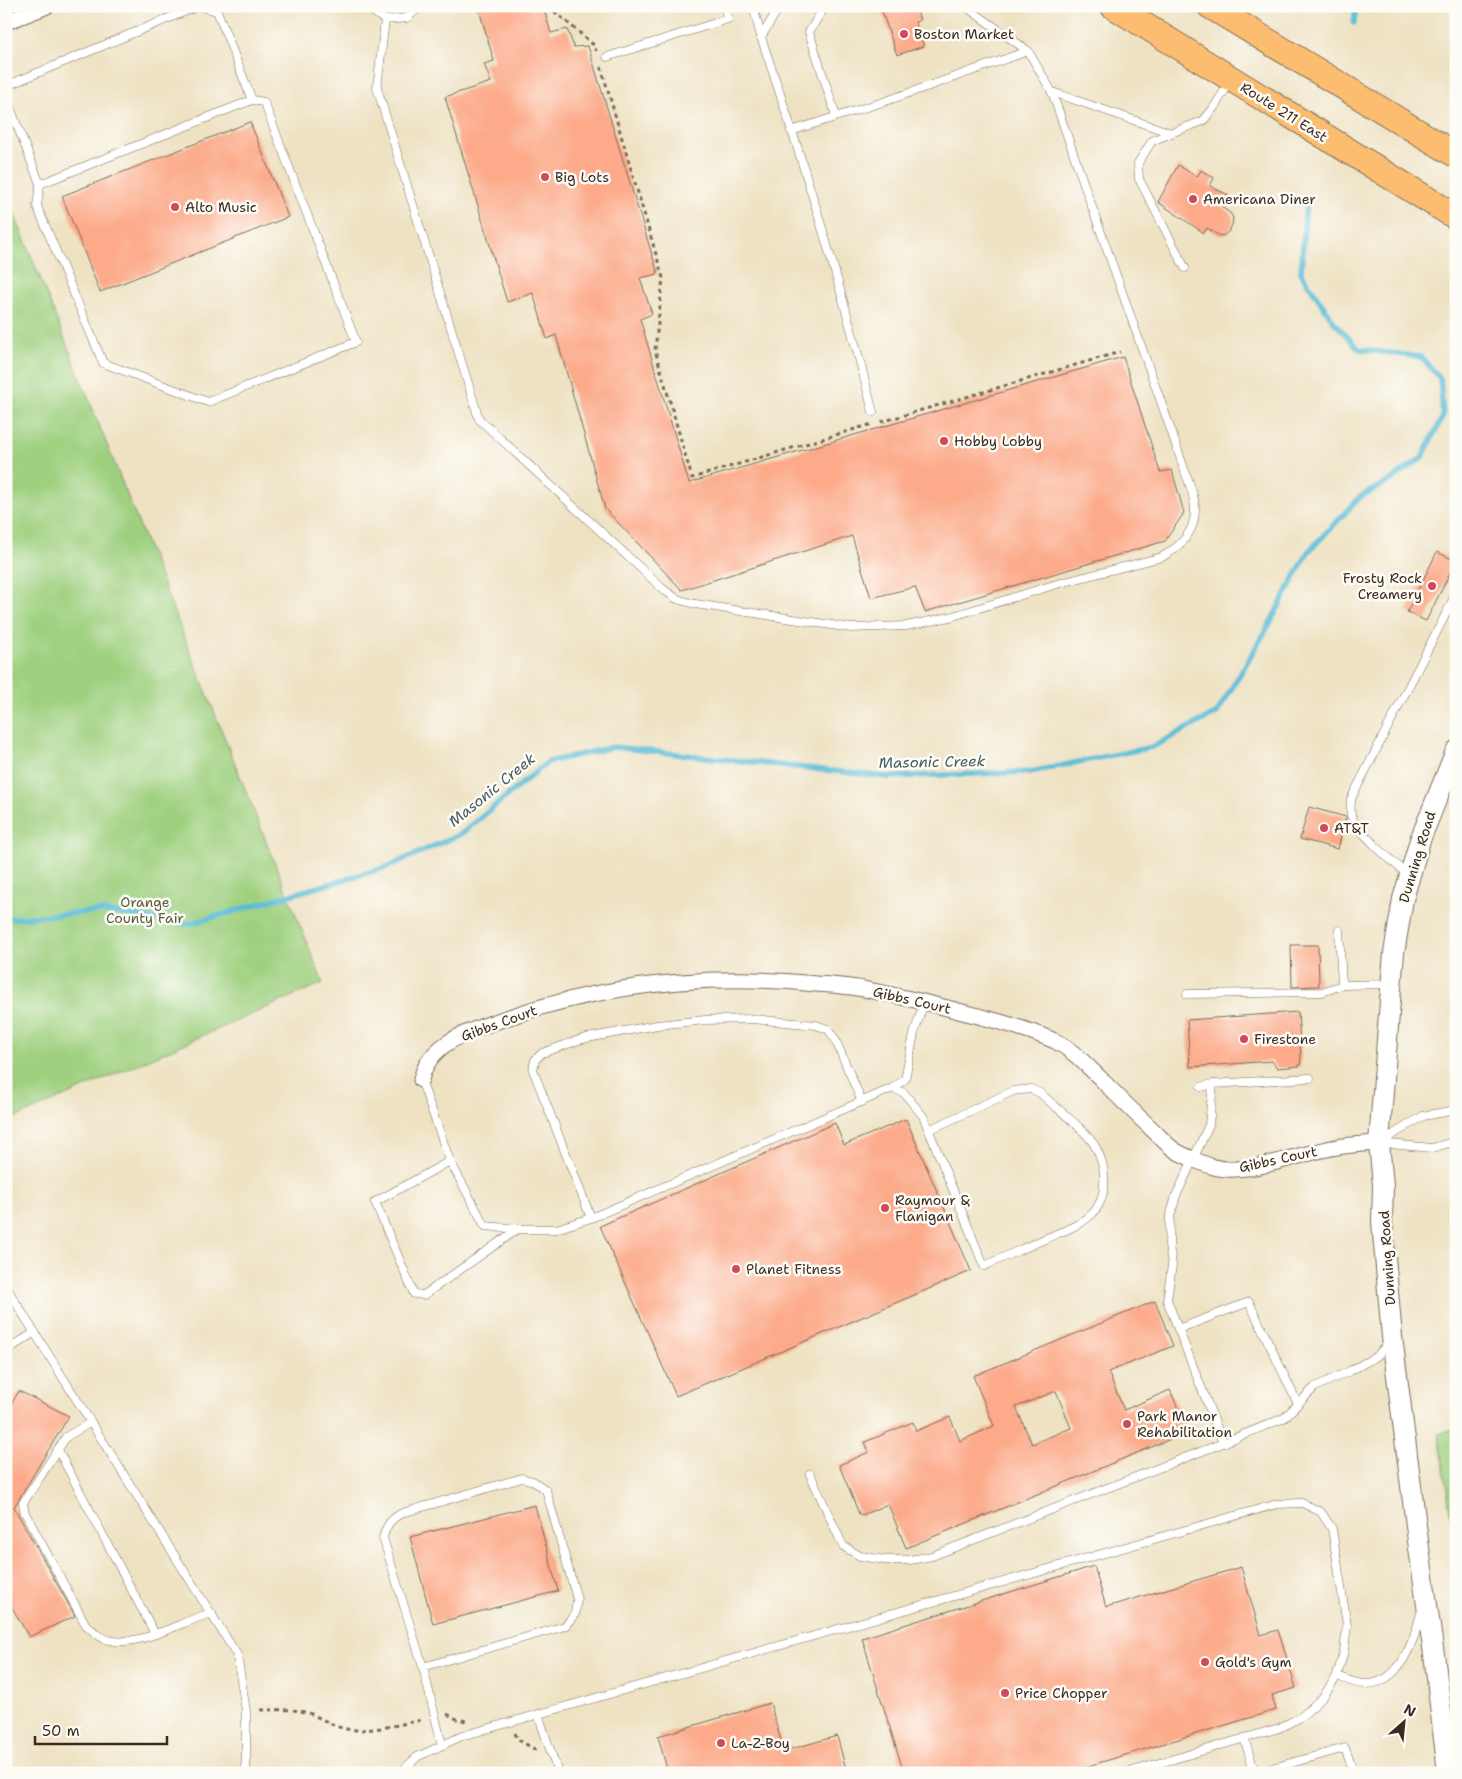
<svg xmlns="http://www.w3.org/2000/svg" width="1462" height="1779" font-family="'Shantell Sans',sans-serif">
	<rect width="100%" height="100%" fill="#fdfcf7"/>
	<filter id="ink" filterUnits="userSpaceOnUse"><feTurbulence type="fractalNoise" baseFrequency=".02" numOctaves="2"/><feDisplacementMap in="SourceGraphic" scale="10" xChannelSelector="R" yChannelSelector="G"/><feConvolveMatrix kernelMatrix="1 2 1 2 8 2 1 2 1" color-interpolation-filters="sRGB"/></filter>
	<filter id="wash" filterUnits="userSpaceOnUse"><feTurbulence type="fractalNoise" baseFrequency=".0096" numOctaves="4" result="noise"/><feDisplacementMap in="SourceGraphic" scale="20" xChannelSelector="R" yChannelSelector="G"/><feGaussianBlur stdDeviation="1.12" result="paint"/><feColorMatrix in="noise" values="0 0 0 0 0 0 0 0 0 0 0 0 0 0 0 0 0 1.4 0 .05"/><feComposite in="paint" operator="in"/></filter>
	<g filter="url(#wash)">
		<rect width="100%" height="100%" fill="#eee2c3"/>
		<!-- green -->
		<g fill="#9ed07f" stroke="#6c7d4e">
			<path d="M6 193 323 983 6 1122Z"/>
			<path d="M1456 1428V1553L1439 1434Z"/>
		</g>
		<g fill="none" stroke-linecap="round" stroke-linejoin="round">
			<!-- stream -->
			<g stroke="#57bbd6" stroke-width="5.5">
				<path d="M1354 23 1356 6"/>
				<path d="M6 919 102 911 189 924 384 868 461 834 548 762 613 747 888 777 1030 772 1152 747 1217 713 1269 625 1308 552 1360 497 1391 480 1422 458 1443 416 1440 378 1421 357 1359 349 1334 322 1301 273 1306 202"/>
			</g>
		</g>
		<g id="blocks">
			<!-- building -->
			<g fill="#fcaa8a" fill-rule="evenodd">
				<path d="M478 6H543L551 33 567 29 574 47 588 46 658 274 640 278 652 314 640 319 689 483 1123 357 1160 472 1172 470 1184 513 1165 541 925 612 915 587 871 598 852 536 682 590 605 509 556 335 547 339 533 293 507 302 445 97 491 82 484 64 494 61Z"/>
				<path d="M880 6H915L920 20 915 22 924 46 897 55Z"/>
				<path d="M250 122 288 217 100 292 62 196Z"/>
				<path d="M1178 165 1197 177 1201 170 1214 178 1210 186 1228 195 1222 207 1231 214 1233 218 1232 225 1229 231 1223 236 1218 235 1207 228 1204 233 1158 202Z"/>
				<path d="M1437 552 1456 561 1426 621 1407 612Z"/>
				<path d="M1309 807 1346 817 1338 849 1300 839Z"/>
				<path d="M1291 945H1318L1319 986 1292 987Z"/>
				<path d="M1298 1012 1301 1058 1300 1066 1277 1068 1272 1061 1190 1067 1187 1020Z"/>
				<path d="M906 1119 971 1271 676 1396 600 1226 835 1123 844 1145Z"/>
				<path d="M1155 1301 1173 1346 1108 1372 1124 1410 1170 1390 1188 1432 906 1548 888 1504 860 1516 839 1465 869 1452 865 1442 913 1422 916 1431 950 1417 960 1441 994 1426 973 1376ZM1056 1391 1071 1428 1032 1444 1016 1407Z"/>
				<path d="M19 1391 69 1416 14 1507 75 1616 29 1637 6 1597V1413Z"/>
				<path d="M535 1505 558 1591 433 1624 410 1537Z"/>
				<path d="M1094 1566 1106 1607 1241 1567 1261 1635 1278 1630 1296 1688 1272 1695 1276 1710 1065 1773H904L862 1638Z"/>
				<path d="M770 1703 784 1751 837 1736 847 1773H668L658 1736Z"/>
			</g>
		</g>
	</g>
	<g filter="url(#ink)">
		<use href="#blocks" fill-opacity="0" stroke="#7a6a58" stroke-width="1"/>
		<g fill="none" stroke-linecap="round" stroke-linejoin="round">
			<!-- service casing -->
			<g stroke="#7a6a58" stroke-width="9">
				<g id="service">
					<path d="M365 6 385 20 377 88 479 419 663 589 677 599 695 604 851 628 906 626 950 617 1057 584 1162 557C1180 547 1195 532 1195 510 1195 494 1187 478 1182 463 1174 438 1165 413 1156 388 1121 289 1086 191 1052 92L1028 51"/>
					<path d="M753 6 761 37C803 160 841 286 873 412"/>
					<path d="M825 6 809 32 836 116"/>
					<path d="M385 20 407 18 420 6"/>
					<path d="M761 37 780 6"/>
					<path d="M607 57 728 19 724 6"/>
					<path d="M6 86 198 6 217 11 252 100 40 184 6 97"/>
					<path d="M1052 92 1171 133 1203 121 1213 109 1230 82"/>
					<path d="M791 131 886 101 1028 51 965 6"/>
					<path d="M1171 133 1152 141 1138 163 1139 179 1185 268"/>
					<path d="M40 184 37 206 103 363 208 402 356 342 264 102 252 100"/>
					<path d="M1409 875C1396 865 1354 829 1351 815 1350 810 1351 804 1351 799L1456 594"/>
					<path d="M1339 930 1342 985 1391 984"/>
					<path d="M1187 994 1322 992 1342 985"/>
					<path d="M421 1080 450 1161 375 1202 414 1294 424 1295 518 1229H556L591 1218 893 1088 905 1079 914 1034 924 1002"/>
					<path d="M1201 1087 1213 1084"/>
					<path d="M893 1088 904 1093 923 1116 984 1266C1005 1257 1026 1247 1047 1238 1063 1231 1082 1225 1094 1212 1109 1194 1106 1165 1095 1146 1084 1128 1056 1108 1040 1093L1031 1089 1013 1091 929 1130"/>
					<path d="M1381 1142 1423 1116 1456 1110"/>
					<path d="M1379 1143 1432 1148 1456 1141"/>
					<path d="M450 1161 485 1226 518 1229"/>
					<path d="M591 1218 533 1070 535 1060 542 1053 582 1039 657 1025 705 1020 753 1019 816 1025 828 1029 835 1039 862 1102"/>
					<path d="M6 1287 237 1655 246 1711V1773"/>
					<path d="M1178 1329 1249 1302 1298 1404"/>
					<path d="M6 1351 35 1332"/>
					<path d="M91 1422 66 1437 23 1503 25 1513 86 1625C91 1629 96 1634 101 1637 132 1653 180 1621 212 1613"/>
					<path d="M1223 1443 1284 1418 1315 1387 1350 1371 1377 1356 1390 1341"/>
					<path d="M58 1450 155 1634"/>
					<path d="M810 1474 843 1546 860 1556 885 1560H910L932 1556 1223 1443 1167 1300 1172 1265 1169 1246 1170 1217 1176 1196 1209 1125 1213 1084 1310 1078"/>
					<path d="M423 1667 383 1538C386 1525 391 1519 402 1513L522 1478 533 1481 546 1490 577 1599 575 1614 565 1626 423 1667 442 1745"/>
					<path d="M1337 1676C1346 1679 1357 1685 1367 1684 1401 1683 1414 1640 1421 1613"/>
					<path d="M538 1714 558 1773"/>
					<path d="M1244 1738 1255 1773 1345 1748 1354 1773"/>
					<path d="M400 1773 417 1757 462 1736 1277 1504 1302 1503 1321 1512 1332 1529 1347 1625 1344 1651 1337 1676 1323 1697 1301 1717 1279 1728 1126 1773"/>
				</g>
			</g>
			<!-- minor casing -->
			<g stroke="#7a6a58" stroke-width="17">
				<g id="minor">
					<path d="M6 22 47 6"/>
					<path d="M421 1080C429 1041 473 1030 506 1018 606 984 711 973 816 984 832 985 848 986 863 989 894 995 925 1002 955 1010 989 1019 1023 1027 1055 1041 1073 1050 1086 1065 1100 1078 1118 1097 1137 1115 1156 1133 1162 1139 1168 1146 1176 1151 1185 1156 1203 1164 1214 1167 1245 1176 1296 1155 1327 1149 1344 1145 1362 1144 1379 1143"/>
				</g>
			</g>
			<!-- tertiary casing -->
			<g stroke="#7a6a58" stroke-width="22">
				<path id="tertiary" d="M1448 1773 1435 1662 1418 1541 1392 1337 1382 1222 1383 1185 1379 1143 1391 988 1394 953 1403 899 1420 840 1456 751"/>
			</g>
			<!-- primary casing -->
			<g stroke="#7a6a58" stroke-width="27">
				<g id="primary">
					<path d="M1113 6 1456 217"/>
					<path d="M1210 6 1456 155"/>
				</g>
			</g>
			<!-- path -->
			<g stroke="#7a6a58" stroke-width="3" stroke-dasharray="4 4" stroke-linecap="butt">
				<path d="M548 6 595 46 596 51"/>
				<path d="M601 67 663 278 655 350 692 478 872 424"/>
				<path d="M881 422 1120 352"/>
				<path d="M261 1710C278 1710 295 1708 311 1714 323 1719 334 1727 347 1729 366 1733 402 1724 421 1720"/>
				<path d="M447 1714 457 1719 467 1721"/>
				<path d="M515 1733 517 1739 536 1750 537 1752"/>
			</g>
			<!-- service -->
			<use href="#service" stroke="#fff" stroke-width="8"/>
			<!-- minor -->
			<use href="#minor" stroke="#fff" stroke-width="15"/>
			<!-- tertiary -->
			<use href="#tertiary" stroke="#fff" stroke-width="20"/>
			<!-- primary -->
			<use href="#primary" stroke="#fcbd6f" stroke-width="25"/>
		</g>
	</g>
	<!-- markers -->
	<g fill="#d1495b" stroke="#fdfcf7" stroke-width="2">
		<circle cx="904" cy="34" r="5"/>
		<circle cx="545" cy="177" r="5"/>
		<circle cx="1193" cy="199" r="5"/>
		<circle cx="175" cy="207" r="5"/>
		<circle cx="944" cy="441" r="5"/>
		<circle cx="1432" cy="586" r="5"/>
		<circle cx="1324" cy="828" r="5"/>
		<circle cx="1244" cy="1039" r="5"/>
		<circle cx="885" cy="1208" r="5"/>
		<circle cx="736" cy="1269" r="5"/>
		<circle cx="1127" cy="1424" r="5"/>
		<circle cx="1205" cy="1662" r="5"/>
		<circle cx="1005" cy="1693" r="5"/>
		<circle cx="721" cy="1743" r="5"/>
	</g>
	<g text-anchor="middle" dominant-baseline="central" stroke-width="5" stroke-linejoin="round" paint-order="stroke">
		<!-- poi labels -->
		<g font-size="14" fill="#3b2a1e" stroke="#fdfcf7" text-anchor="start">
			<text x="914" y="34">Boston Market</text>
			<text x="555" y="177">Big Lots</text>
			<text x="1203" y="199">Americana Diner</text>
			<text x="185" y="207">Alto Music</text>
			<text x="954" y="441">Hobby Lobby</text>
			<text x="1422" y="578" text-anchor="end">Frosty Rock<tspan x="1422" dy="16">Creamery</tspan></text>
			<text x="1334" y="828">AT&amp;T</text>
			<text x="1254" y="1039">Firestone</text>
			<text x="895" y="1200">Raymour &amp;<tspan x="895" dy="16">Flanigan</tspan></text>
			<text x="746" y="1269">Planet Fitness</text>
			<text x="1137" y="1416">Park Manor<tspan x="1137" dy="16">Rehabilitation</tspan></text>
			<text x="1215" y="1662">Gold's Gym</text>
			<text x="1015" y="1693">Price Chopper</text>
			<text x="731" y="1743">La-Z-Boy</text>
		</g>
		<!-- street labels -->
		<g font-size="14" fill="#3b2a1e" stroke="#fdfcf7">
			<text transform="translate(1284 112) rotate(32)">Route 211 East</text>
			<text transform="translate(1417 857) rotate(-73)">Dunning Road</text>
			<text transform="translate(912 1000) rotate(13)">Gibbs Court</text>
			<text transform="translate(499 1023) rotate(-20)">Gibbs Court</text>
			<text transform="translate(1278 1159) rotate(-12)">Gibbs Court</text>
			<text transform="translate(1387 1258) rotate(-94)">Dunning Road</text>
		</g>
		<!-- park labels -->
		<g font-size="14" fill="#595c3b" stroke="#fdfcf7">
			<text x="145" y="902">Orange<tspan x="145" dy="16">County Fair</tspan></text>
		</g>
		<!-- water labels -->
		<g font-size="15" font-style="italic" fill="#455d5e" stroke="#fdfcf7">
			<text transform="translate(932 762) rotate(-1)">Masonic Creek</text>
			<text transform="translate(492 790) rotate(-39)">Masonic Creek</text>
		</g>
	</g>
	<!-- margin -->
	<rect width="1462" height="1779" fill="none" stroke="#fdfcf7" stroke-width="25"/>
	<!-- north arrow -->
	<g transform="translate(1404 1722) rotate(27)" stroke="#fdfcf7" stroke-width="4" paint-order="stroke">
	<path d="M0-4L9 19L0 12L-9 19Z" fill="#3b2a1e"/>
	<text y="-8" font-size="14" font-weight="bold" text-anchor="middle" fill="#3b2a1e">N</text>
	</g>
	<!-- scale -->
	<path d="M35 1736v8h132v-8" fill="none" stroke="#3b2a1e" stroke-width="2.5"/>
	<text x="42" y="1736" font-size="15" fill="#3b2a1e" stroke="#fdfcf7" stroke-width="4" paint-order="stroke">50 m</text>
</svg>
